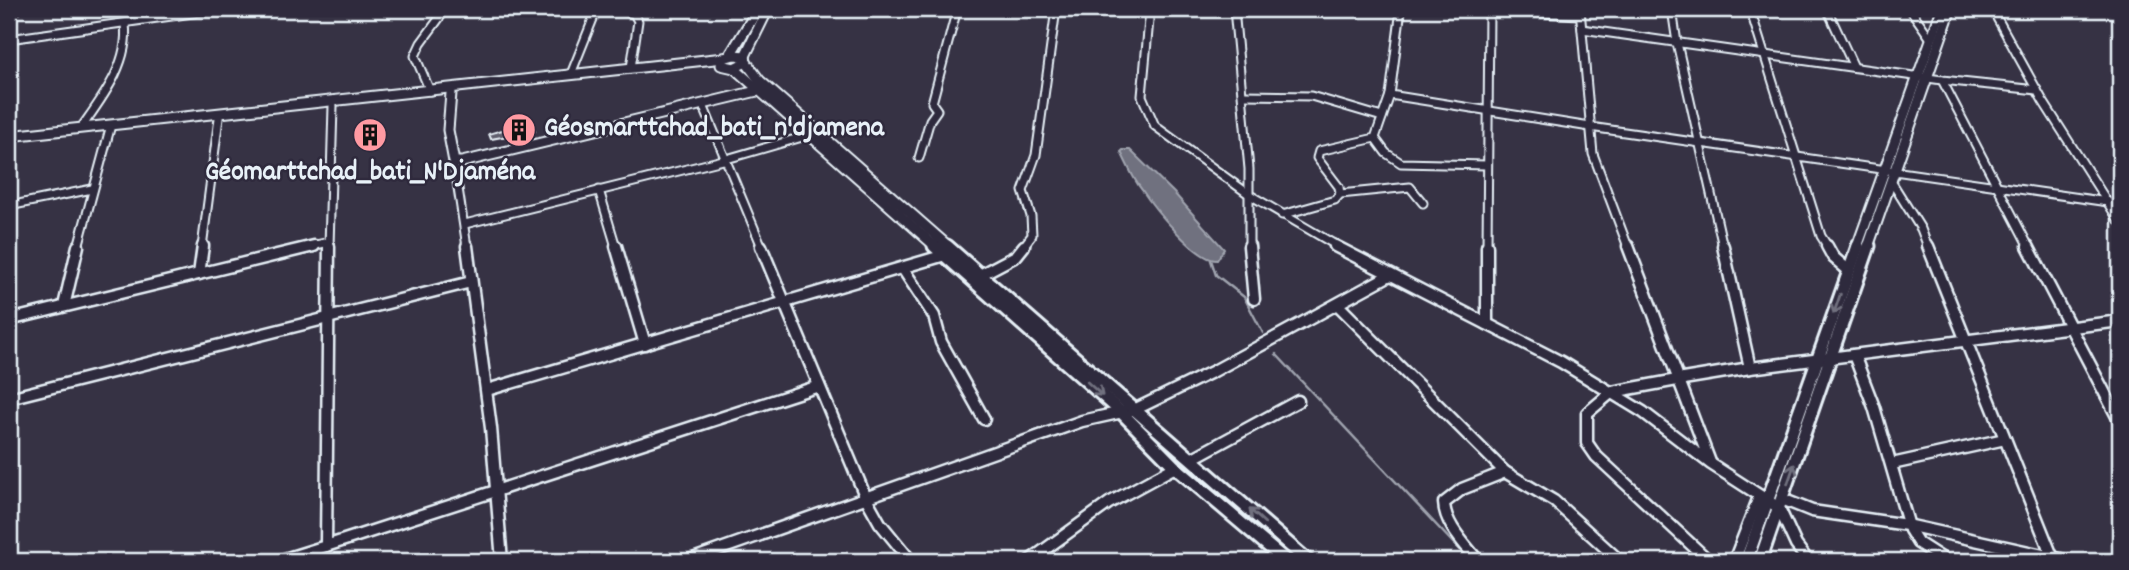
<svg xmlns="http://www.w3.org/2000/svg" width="2129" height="570" font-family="Dekko,sans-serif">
	<rect width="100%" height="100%" fill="#363244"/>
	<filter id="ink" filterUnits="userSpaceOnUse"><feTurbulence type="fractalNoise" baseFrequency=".0143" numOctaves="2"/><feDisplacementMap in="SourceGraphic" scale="14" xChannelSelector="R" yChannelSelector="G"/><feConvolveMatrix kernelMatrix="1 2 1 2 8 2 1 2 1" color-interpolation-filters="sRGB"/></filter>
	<g filter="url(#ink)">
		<!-- water -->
		<path fill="#70717f" stroke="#a0a4af" stroke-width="2" d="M1123 150H1130L1174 193 1224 249 1217 260C1197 261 1153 207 1142 190 1133 179 1127 164 1121 152Z"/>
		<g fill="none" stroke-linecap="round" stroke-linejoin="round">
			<!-- stream -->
			<g stroke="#a0a4af" stroke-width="2.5">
				<path d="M1211 260 1216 275 1244 297 1263 333"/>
				<path d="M1276 354 1470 561"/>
			</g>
		</g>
		<!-- building -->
		<path fill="#605e6e" stroke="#e8f1f8" stroke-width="2" d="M532 121 535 131 491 139 489 134Z"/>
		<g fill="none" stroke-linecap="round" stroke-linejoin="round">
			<!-- minor-far1 casing -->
			<g stroke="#e8f1f8" stroke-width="11">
				<g id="minor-far1">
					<path d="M616 9 634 14 638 21 631 68"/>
					<path d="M1150 9 1142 96 1155 126 1250 195 1339 247"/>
					<path d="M1234 9 1249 169V247"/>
					<path d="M1463 9 1580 15"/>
					<path d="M1580 9 1593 154 1628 247"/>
					<path d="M1672 9 1677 43 1723 247"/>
					<path d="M1750 9 1821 236 1828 247"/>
					<path d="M1827 9 1854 67"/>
					<path d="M1910 9 1931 39"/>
					<path d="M1992 9 2043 101 2120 222"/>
					<path d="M9 16 18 9"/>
					<path d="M1582 29 1942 80 2037 90"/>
					<path d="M9 39 221 9"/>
					<path d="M571 74 597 9"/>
					<path d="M1942 80 2029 247"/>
					<path d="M430 91 415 56 421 43 446 9"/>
					<path d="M1244 95 1311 96 1382 117"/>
					<path d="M1390 95 1590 127 2108 202"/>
					<path d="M703 105 762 247"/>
					<path d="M81 128C102 98 130 63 125 24"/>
					<path d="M1375 138 1386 153 1401 163 1486 165"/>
					<path d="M919 158 930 120 937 110 932 103 957 9"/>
					<path d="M454 162 467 247"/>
					<path d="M1891 181 1921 229 1928 247"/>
					<path d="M599 190 616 247"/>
					<path d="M1340 194 1410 187 1423 203"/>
					<path d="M9 206 92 189"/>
					<path d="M1282 215 1335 200 1340 194 1339 187 1317 158 1319 151 1375 138 1390 95 1401 9"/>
					<path d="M465 224 723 160 816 133"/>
					<path d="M78 247 111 125"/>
					<path d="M202 247 219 118"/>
					<path d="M307 247 329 242"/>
					<path d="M329 247 333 106"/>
					<path d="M1023 247 1032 235 1031 216 1023 191 1036 155 1056 9"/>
					<path d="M1487 247 1489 9"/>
				</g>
			</g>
			<!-- minor casing -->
			<g stroke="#e8f1f8" stroke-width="15">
				<g id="minor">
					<path d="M329 246 326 546 819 386"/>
					<path d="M467 246 491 428 502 561"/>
					<path d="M616 246 645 344"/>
					<path d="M761 246 866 498 880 523 911 561"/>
					<path d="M1249 246 1254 299"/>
					<path d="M1335 246 1561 362 1643 412 1711 464 1779 508 1796 545 1808 561"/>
					<path d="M1628 246 1710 462"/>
					<path d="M1723 246 1750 368"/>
					<path d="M1827 246 1833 257 1848 270"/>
					<path d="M1928 246 2054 561"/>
					<path d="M2028 246 2120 422"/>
					<path d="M903 269 934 316 941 342 984 419"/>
					<path d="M199 274 203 246"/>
					<path d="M980 275 1016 256 1024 246"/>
					<path d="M64 306 78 246"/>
					<path d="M1339 306 1505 472 1554 501 1620 561"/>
					<path d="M9 320 314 246"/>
					<path d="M1487 324V246"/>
					<path d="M1854 355 1874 407 1910 530 1918 543 1946 561"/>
					<path d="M487 390 945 255"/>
					<path d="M9 398 471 282"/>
					<path d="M1193 458 1298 401"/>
					<path d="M1892 464 2005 439"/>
					<path d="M1782 499 1812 511 1907 525 2070 561"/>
					<path d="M278 561 326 546"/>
					<path d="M687 561 1082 421 1136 409 1214 371 1390 275"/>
					<path d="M1029 561 1109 503 1175 467"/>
					<path d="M1478 561C1465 544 1445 525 1444 503L1462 489 1505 472"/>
					<path d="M1709 561 1596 456 1587 443V413L1612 392 1677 380 1750 368 2120 321"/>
					<path d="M1734 561 1759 497"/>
				</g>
			</g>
			<!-- tertiary-far1 casing -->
			<g stroke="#e8f1f8" stroke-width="13">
				<g id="tertiary-far1">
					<path d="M730 55 758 9"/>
					<path d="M734 55 745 56 746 62 734 68 721 65 724 58Z"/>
					<path d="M745 56 768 9"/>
					<path d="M746 62 760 81 949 247"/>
					<path d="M734 68 936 247"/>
					<path d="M451 93 448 130 454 162H462L757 91"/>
					<path d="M9 136 724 58"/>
					<path d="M1857 247 1942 9"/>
					<path d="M1868 247 1951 9"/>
				</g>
			</g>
			<!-- tertiary casing -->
			<g stroke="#e8f1f8" stroke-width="17">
				<g id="tertiary">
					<path d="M934 246 1120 411 1175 467 1286 561"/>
					<path d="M947 246 1308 561"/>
					<path d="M1746 561 1858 246"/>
					<path d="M1760 561 1869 246"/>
				</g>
			</g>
			<!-- minor-far1 -->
			<use href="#minor-far1" stroke="#2f2a3d" stroke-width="7"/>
			<!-- minor -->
			<use href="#minor" stroke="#2f2a3d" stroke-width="10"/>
			<!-- tertiary-far1 -->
			<use href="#tertiary-far1" stroke="#2f2a3d" stroke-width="9"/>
			<!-- tertiary -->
			<use href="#tertiary" stroke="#2f2a3d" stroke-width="11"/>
		</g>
		<!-- one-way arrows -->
		<defs><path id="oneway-shaft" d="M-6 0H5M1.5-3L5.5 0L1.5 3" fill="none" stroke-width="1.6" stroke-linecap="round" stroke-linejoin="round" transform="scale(1.75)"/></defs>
		<g stroke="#70707e">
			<use href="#oneway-shaft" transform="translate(1837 304) rotate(109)"/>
			<use href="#oneway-shaft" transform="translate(1095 389) rotate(42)"/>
			<use href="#oneway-shaft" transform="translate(1791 474) rotate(-71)"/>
			<use href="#oneway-shaft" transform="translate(1257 516) rotate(-138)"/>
		</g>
	</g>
	<!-- icons -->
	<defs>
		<g id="building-disc" transform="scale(1.75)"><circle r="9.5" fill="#ff9aa2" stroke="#2f2a3d"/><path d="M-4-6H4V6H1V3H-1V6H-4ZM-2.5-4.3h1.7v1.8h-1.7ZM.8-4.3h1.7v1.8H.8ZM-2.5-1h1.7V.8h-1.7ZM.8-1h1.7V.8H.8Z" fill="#111"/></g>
	</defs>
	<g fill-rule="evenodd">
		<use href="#building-disc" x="519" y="130"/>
		<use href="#building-disc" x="370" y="135"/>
	</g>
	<g text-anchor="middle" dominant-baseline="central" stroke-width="5" stroke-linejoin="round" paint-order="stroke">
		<!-- poi labels -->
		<g font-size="28" font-weight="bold" fill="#e8f1f8" stroke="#2f2a3d" text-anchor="start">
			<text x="544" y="130">Géosmarttchad_bati_n'djamena</text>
			<text x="370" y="174" text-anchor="middle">Géomarttchad_bati_N'Djaména</text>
		</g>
	</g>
	<!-- margin -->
	<rect width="2129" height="570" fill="none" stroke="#2f2a3d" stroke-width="35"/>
	<rect x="18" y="18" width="2094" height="535" fill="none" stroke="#e8f1f8" stroke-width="2.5" filter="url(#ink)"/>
</svg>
